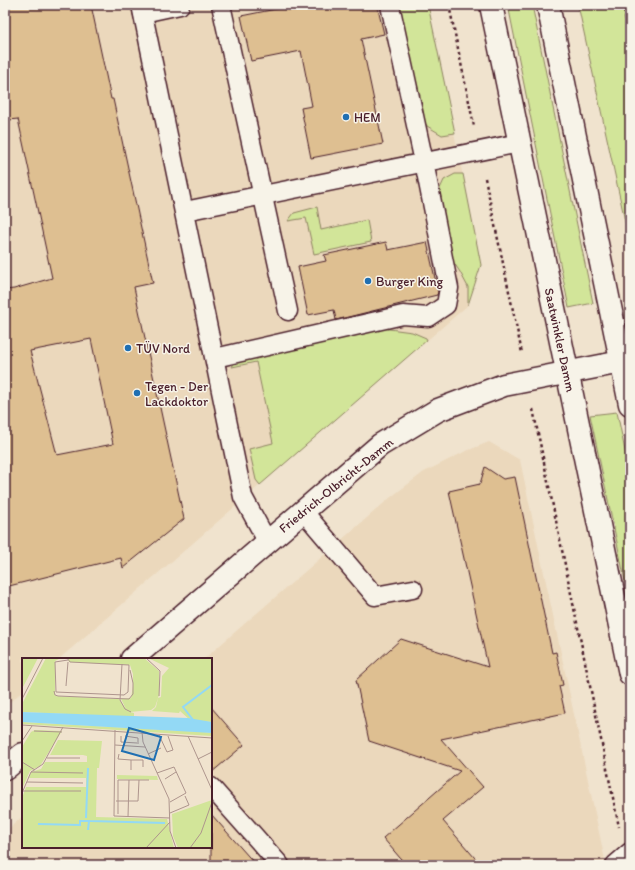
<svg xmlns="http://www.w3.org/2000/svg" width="635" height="870" font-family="Itim,sans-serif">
	<rect width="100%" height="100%" fill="#f0e3ce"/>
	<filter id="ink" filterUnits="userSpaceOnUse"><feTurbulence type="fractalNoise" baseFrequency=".025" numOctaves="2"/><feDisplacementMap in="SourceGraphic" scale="8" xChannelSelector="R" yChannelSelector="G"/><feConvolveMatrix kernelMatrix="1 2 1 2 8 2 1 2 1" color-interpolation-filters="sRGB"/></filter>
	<g filter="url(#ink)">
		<!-- built -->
		<g fill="#ebd8bc">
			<path d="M5 5H428L481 265 468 305 59 659H23V691L5 706Z"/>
			<path d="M489 442 520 460 606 865H5V832L23 816V847H211V659H204L391 497 424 472 464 452Z"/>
		</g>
		<!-- green -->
		<g fill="#d2e599" stroke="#8e8262">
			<path d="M401 5H428L455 133 442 135 427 126 420 115 398 13Z"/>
			<path d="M508 5H532L593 303 569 308Z"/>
			<path d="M578 5H630V244Z"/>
			<path d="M455 174H463L481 265 468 305V287L460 272 450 257 438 193 444 180Z"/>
			<path d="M317 207 321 230 367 220 371 242 314 254 306 218 288 221 294 213Z"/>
			<path d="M382 328 412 332 426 338 427 340 260 485 256 480 249 449 273 443 256 362 232 367 234 363Z"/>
			<path d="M617 412 630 475V604L590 415Z"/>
		</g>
		<!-- building -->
		<g fill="#debf91" stroke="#4a1f2b" fill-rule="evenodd">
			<path d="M5 5H91L111 99H113L153 283 134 287 184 519 123 568 121 558 5 587V290L14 289 52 278 18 119 9 120 5 97ZM91 339 113 444 57 455 30 351Z"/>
			<path d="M296 5H377L384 34 361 39 383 144 311 158 301 108 312 106 301 51 251 61 241 16Z"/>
			<path d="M386 242 388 250 427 242 438 292 437 295 336 320 334 310 308 315 298 267 326 261 324 255Z"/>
			<path d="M485 467 503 479 515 477 552 653 556 652 563 685 559 686 565 713 441 739 483 787 443 821 481 865H406L383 838 460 771 369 741 356 680 401 639 488 667 449 491 480 484Z"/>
			<path d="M211 707 244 745 211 773Z"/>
			<path d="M211 814 256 865H211Z"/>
		</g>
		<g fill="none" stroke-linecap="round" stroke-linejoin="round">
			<!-- service casing -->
			<g stroke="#4a1f2b" stroke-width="21">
				<g id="service">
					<path d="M141 5 243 497 267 541"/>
					<path d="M221 5 288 311"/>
					<path d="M143 13 180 5"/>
					<path d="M185 211 519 143"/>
					<path d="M215 358 403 315 428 317 446 305 449 288 424 162 390 5"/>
					<path d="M303 511 375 596 413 589"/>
					<path d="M211 787 280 865"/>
					<path d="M615 865 630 852"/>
				</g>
			</g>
			<!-- tertiary casing -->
			<g stroke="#4a1f2b" stroke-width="25">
				<g id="tertiary">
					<path d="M132 659 380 445 438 410 504 385 621 362"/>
					<path d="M5 769 23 754"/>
				</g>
			</g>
			<!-- secondary casing -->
			<g stroke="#4a1f2b" stroke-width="25">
				<g id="secondary">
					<path d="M491 5 630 674"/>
					<path d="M548 5 630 404"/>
				</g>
			</g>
			<!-- path -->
			<g stroke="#4a1f2b" stroke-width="2.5" stroke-dasharray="3 3" stroke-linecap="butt">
				<path d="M449 5 474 126"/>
				<path d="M623 5 630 38"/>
				<path d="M485 178 522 353"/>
				<path d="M533 409 619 827"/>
			</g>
			<!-- service -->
			<use href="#service" stroke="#f7f3e8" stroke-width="18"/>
			<!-- tertiary -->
			<use href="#tertiary" stroke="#f7f3e8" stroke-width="22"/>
			<!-- secondary -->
			<use href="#secondary" stroke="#f7f3e8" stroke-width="22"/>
		</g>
	</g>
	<!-- markers -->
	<g fill="#1f6fb2" stroke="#f7f3e8" stroke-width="1.5">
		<circle cx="346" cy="117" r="4"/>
		<circle cx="368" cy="281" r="4"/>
		<circle cx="128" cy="348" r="4"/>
		<circle cx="137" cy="393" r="4"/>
	</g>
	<g text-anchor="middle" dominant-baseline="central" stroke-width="3" stroke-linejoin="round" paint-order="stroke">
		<!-- poi labels -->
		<g font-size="13" fill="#4a1f2b" stroke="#f7f3e8" text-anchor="start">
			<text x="354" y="117">HEM</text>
			<text x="376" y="281">Burger King</text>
			<text x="136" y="348">TÜV Nord</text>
			<text x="145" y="386">Tegen - Der<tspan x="145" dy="15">Lackdoktor</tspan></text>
		</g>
		<!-- street labels -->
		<g font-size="13" fill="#4a1f2b" stroke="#f7f3e8">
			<text transform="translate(560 340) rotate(78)">Saatwinkler Damm</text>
			<text transform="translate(336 485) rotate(-39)">Friedrich-Olbricht-Damm</text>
		</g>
	</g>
	<!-- overview -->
	<g transform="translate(22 658)">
		<rect width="190" height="190" fill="#f0e3ce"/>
		<path d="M0 0H16L0 31ZM24 0H39L33 3V38L97 41 104 51 99 41 109 40 111 28V16L108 7 47 4 46 0H122L137 13V37L133 49 129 52 108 54 112 55V59L0 54V46ZM126 0H190V64L168 62 158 53 157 55 130 53 134 49 136 40 139 39 140 18 147 10ZM0 64 182 74 190 75V78L0 66ZM13 72 40 73 18 108 8 113 0 131V89L9 74ZM36 82 80 83 77 110H75L74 159 145 161 152 190H0V140L4 129H64V120H7L9 114 19 111 23 104H65V98L61 97H28ZM95 117 135 118 136 122 95 121ZM190 142V190H156L151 178 150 156Z" fill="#d2e599"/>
		<path d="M0 54 166 60 190 64V75L0 64Z" fill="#93d9f5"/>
		<path fill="none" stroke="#93d9f5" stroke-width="2" d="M172 63 161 49 190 27M64 160 66 110M68 163 143 165M16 166 58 167V163H67L66 172"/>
		<path fill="none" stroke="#ae958d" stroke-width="1" d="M45 0 48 4 107 7 106 34 102 37 34 34 33 4 46 2M124 0 138 13 137 38M100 6 98 42 103 51 109 54M44 28 46 4M32 33 33 37 36 38 107 41 111 36V25L108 12M0 41 21 0M0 67 190 80M93 72 92 158 148 160M12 73 40 74M120 74 121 84 147 141 148 173 154 190M137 77 145 94 151 92 146 78M99 78V84L115 85M103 78 116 80V86M166 78 190 132M0 83 10 68M93 87 123 89M97 96 96 101 109 102V112M126 96 139 90M25 100H58M176 101 190 94M109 102H121V109M0 104 13 112M9 114 61 115M135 115 152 109 164 135 148 144M143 121 154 114M5 124 61 125M1 133H59M0 135 9 114 21 106 41 69M94 143H116L117 122M148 155 167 147 163 138M96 156V122H127M106 159 107 122M124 190 148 164M168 190 179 175 190 144"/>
		<path fill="#1f6fb2" fill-opacity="0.15" stroke="#1f6fb2" stroke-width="2" d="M107 70 139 79 132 102 100 93Z"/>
		<rect width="190" height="190" fill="none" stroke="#4a1f2b" stroke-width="2"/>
	</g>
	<!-- margin -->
	<rect width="635" height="870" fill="none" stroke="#f7f3e8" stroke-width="20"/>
	<rect x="10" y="10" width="615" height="850" fill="none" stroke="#4a1f2b" stroke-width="1.5" filter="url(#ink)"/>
</svg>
